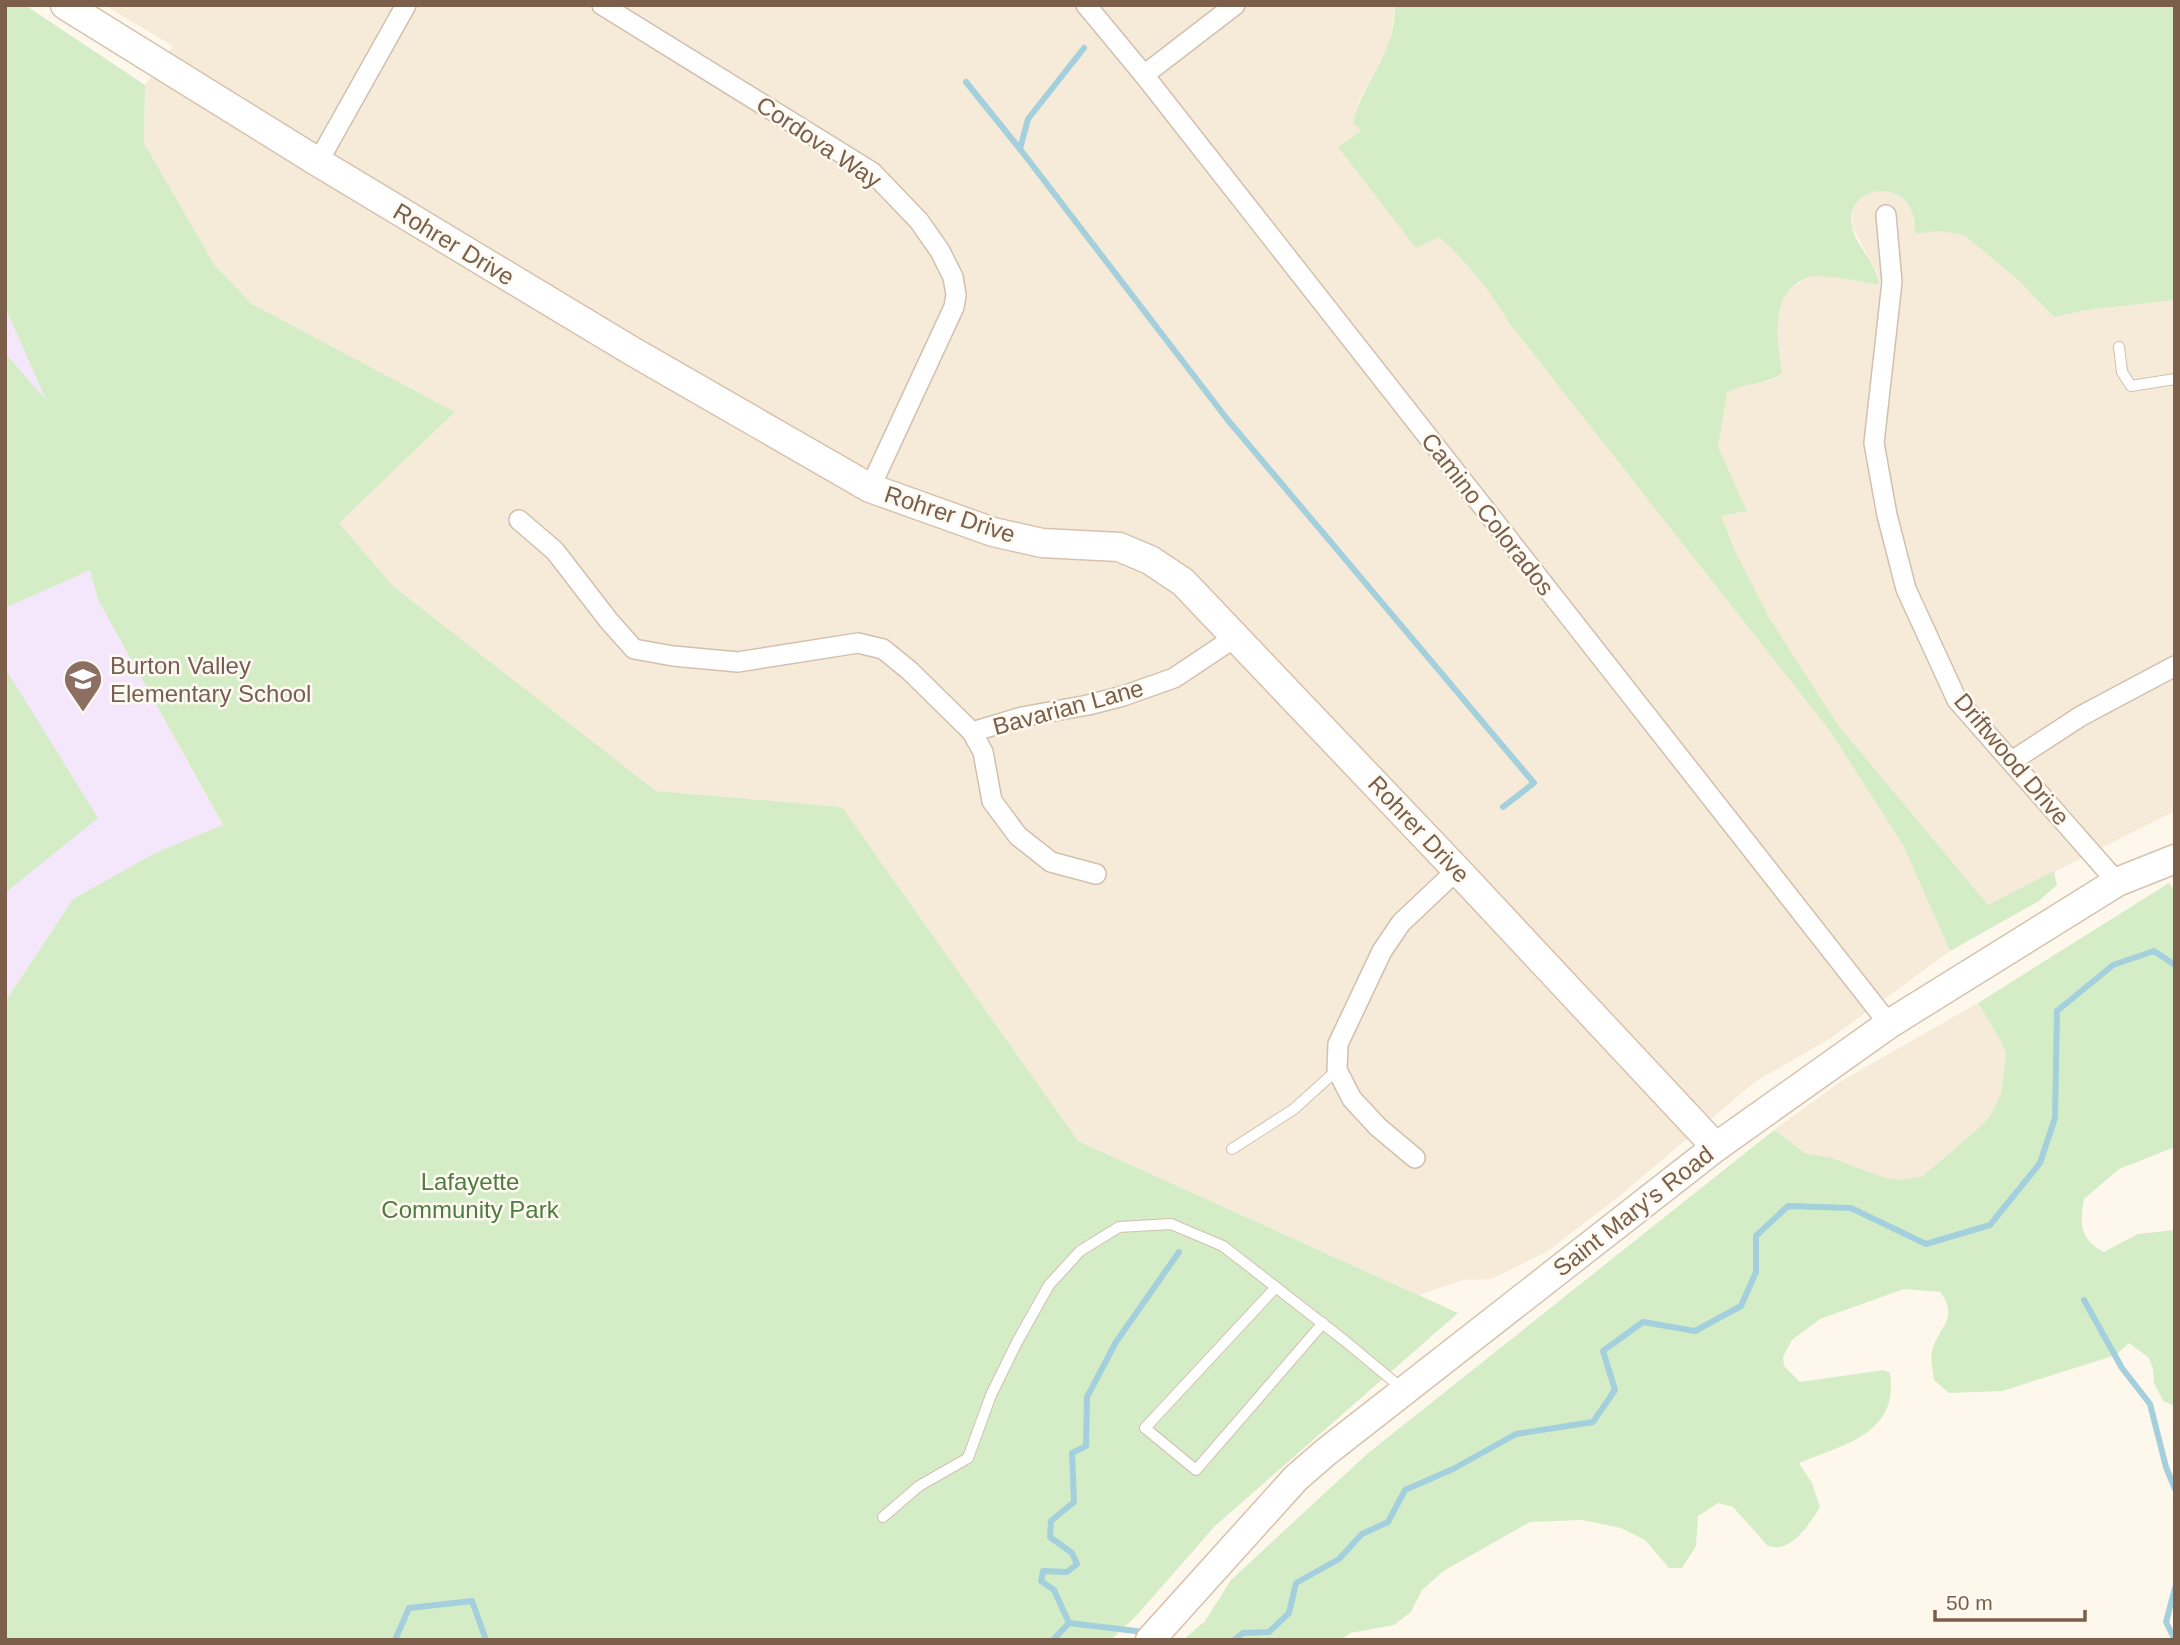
<svg xmlns="http://www.w3.org/2000/svg" width="2180" height="1645" font-family="Arial,sans-serif">
	<rect width="100%" height="100%" fill="#fef7eb"/>
	<!-- residential -->
	<g fill="#f6ead9">
		<path d="M104 5H1395L1389 47 1359 101 1353 122 1361 131 1338 147 1467 262 1496 300 1509 323 1830 731 1903 845 1950 951 1831 1038 1756 1081 1618 1197 1548 1251 1491 1279 1463 1280 1419 1295 1078 1141 842 807 656 791 393 586 339 523 455 412 252 304 215 266 144 143 145 85 173 46Z"/>
		<path d="M1882 189 1896 194 1907 201 1913 214 1915 234 1940 231 1964 235 2017 279 2054 317 2086 310 2175 300V811L1988 905 1838 725 1770 619 1737 555 1721 516 1746 511 1718 447 1727 393 1738 385 1770 381 1782 373 1777 336 1778 316 1783 298 1792 287 1811 276 1878 275 1852 226 1853 211 1857 202 1866 194Z"/>
		<path d="M1978 1003 2002 1043 2006 1054 2001 1094 1990 1116 1983 1124 1923 1176 1898 1180 1886 1178 1832 1158 1805 1153 1774 1130 1843 1080Z"/>
	</g>
	<!-- education -->
	<path fill="#f4e7fb" d="M5 307 48 404 98 600 223 826 155 853 73 899 5 1002Z"/>
	<!-- green -->
	<g fill="#d5edc7">
		<path d="M5 5H25L145 85 144 143 215 266 252 304 455 412 339 523 393 586 656 791 842 807 1078 1141 1458 1313 1215 1526 1137 1615 1111 1640H5V1002L73 899 155 853 223 825 98 600 90 570 5 608V353L46 400 5 307Z"/>
		<path d="M1395 5H2175V300L2086 310 2054 317 2017 279 1964 235 1940 231 1915 234C1914 227 1915 219 1912 212 1900 178 1845 187 1852 226 1855 246 1876 260 1879 285 1866 283 1819 273 1809 277 1768 291 1777 340 1782 373 1765 386 1745 381 1727 393L1718 447 1747 511 1721 516 1737 555 1770 619 1838 725 1988 905 2054 871 2057 885 2039 901 1950 951 1903 845 1830 731 1509 323C1490 290 1468 263 1439 237L1416 248 1338 147 1361 131 1353 122C1365 77 1395 56 1395 5Z"/>
		<path d="M5 668 98 818 5 893Z"/>
		<path d="M2169 883 2175 890V1147L2119 1169 2084 1199C2080 1225 2079 1238 2104 1252L2138 1234 2175 1230V1406L2163 1401 2154 1383 2153 1369 2149 1358 2129 1343 2116 1355 2002 1391 1949 1393 1934 1380C1933 1371 1930 1359 1932 1350 1940 1326 1959 1317 1940 1292L1904 1289 1820 1319 1792 1340 1783 1357 1784 1366 1800 1382 1884 1370 1890 1373C1899 1435 1843 1444 1799 1463L1812 1483 1820 1507C1810 1523 1790 1556 1767 1545L1733 1507 1718 1503 1698 1516 1696 1546 1682 1568H1669L1645 1540 1621 1528 1582 1520 1530 1522 1445 1570 1422 1590 1411 1612 1394 1625 1350 1633 1341 1640H1183L1205 1621 1231 1580 1367 1454 1774 1130 1805 1153 1832 1158 1886 1178 1898 1180 1923 1176 1983 1124 1990 1116 2001 1094 2006 1054 2002 1043 1978 1003Z"/>
	</g>
	<g fill="none" stroke-linecap="round" stroke-linejoin="round">
		<!-- stream -->
		<g stroke="#a3d0dc" stroke-width="6">
			<path d="M1084 48 1028 119 1020 149 1227 419 1534 783 1503 807"/>
			<path d="M966 82 1020 149"/>
			<path d="M2084 1300 2122 1368 2150 1404 2166 1467 2175 1489"/>
			<path d="M1069 1623 1054 1590 1041 1581 1043 1571 1067 1572 1077 1564 1072 1553 1050 1537 1051 1521 1074 1502 1072 1453 1086 1446 1087 1397 1116 1342 1179 1252"/>
			<path d="M395 1640 409 1608 472 1601 486 1640"/>
			<path d="M1053 1640 1069 1623 1144 1632"/>
			<path d="M1234 1640 1243 1633 1269 1632 1289 1613 1296 1583 1339 1559 1362 1534 1388 1522 1405 1490 1453 1469 1516 1434 1593 1422 1615 1390 1603 1351 1643 1322 1695 1331 1741 1306 1756 1272V1236L1788 1206 1851 1208 1926 1244 1990 1225 2040 1163 2055 1118 2057 1011 2113 965 2154 951 2175 965"/>
			<path d="M2175 1640 2166 1622 2175 1588"/>
		</g>
		<!-- lane casing -->
		<g stroke="#d2c0af" stroke-width="12">
			<g id="lane">
				<path d="M2119 347 2122 372 2131 386 2175 379"/>
				<path d="M1232 1149 1294 1109 1337 1070"/>
				<path d="M1276 1287 1145 1428 1196 1470 1323 1323"/>
				<path d="M883 1517 919 1486 968 1458 991 1395 1017 1342 1049 1285 1080 1251 1119 1227 1171 1224 1223 1246 1345 1341 1404 1390"/>
			</g>
		</g>
		<!-- street casing -->
		<g stroke="#d2c0af" stroke-width="22">
			<g id="street">
				<path d="M602 5 872 172 919 221 940 251 953 277 956 295 954 307 870 488"/>
				<path d="M1086 5 1144 75 1889 1024"/>
				<path d="M1144 75 1235 5"/>
				<path d="M318 162 406 5"/>
				<path d="M1886 215 1892 282 1874 443 1887 515 1906 589 1957 700 2117 882"/>
				<path d="M519 520 555 551 609 621 634 649 673 656 738 662 858 643 883 649 910 671 972 732 1022 717 1088 705 1123 696 1174 678 1237 636"/>
				<path d="M972 732 983 752 992 801 1018 836 1051 862 1096 874"/>
				<path d="M2012 761 2081 716 2175 666"/>
				<path d="M1415 1158 1378 1127 1352 1099 1337 1070 1338 1044 1382 951 1401 923 1457 870"/>
			</g>
		</g>
		<!-- secondary casing -->
		<g stroke="#d7c2ae" stroke-width="31">
			<g id="secondary">
				<path d="M65 5 318 162 632 351 870 488 993 532 1042 543 1119 547 1150 560 1183 582 1457 870 1716 1147"/>
				<path d="M1150 1640 1296 1478 1326 1452 1716 1147 1889 1024 2117 882 2175 859"/>
			</g>
		</g>
		<!-- lane -->
		<use href="#lane" stroke="#fff" stroke-width="10"/>
		<!-- street -->
		<use href="#street" stroke="#fff" stroke-width="19"/>
		<!-- secondary -->
		<use href="#secondary" stroke="#fff" stroke-width="28"/>
	</g>
	<!-- icons -->
	<defs>
		<g id="school-pin" transform="scale(2.0125)"><path d="M0 17L-7.5 6A9.5 9.5 0 1 1 7.5 6Z" fill="#8d6e63" stroke="#fffbf2"/><path d="M0-5L7-2L0 1L-7-2ZM-4 1L0 2.5L4 1V4Q0 6-4 4Z" fill="#fff"/></g>
	</defs>
	<g fill-rule="evenodd">
		<use href="#school-pin" x="83" y="679"/>
	</g>
	<g text-anchor="middle" dominant-baseline="central" stroke-width="5" stroke-linejoin="round" paint-order="stroke">
		<!-- street labels -->
		<g font-size="24" fill="#7b5f4b" stroke="#fffbf2">
			<text transform="translate(819 142) rotate(34)">Cordova Way</text>
			<text transform="translate(454 244) rotate(31)">Rohrer Drive</text>
			<text transform="translate(950 514) rotate(18)">Rohrer Drive</text>
			<text transform="translate(1488 514) rotate(52)">Camino Colorados</text>
			<text transform="translate(1068 707) rotate(-15)">Bavarian Lane</text>
			<text transform="translate(2012 759) rotate(50)">Driftwood Drive</text>
			<text transform="translate(1419 829) rotate(47)">Rohrer Drive</text>
			<text transform="translate(1633 1211) rotate(-38)">Saint Mary's Road</text>
		</g>
		<!-- education labels -->
		<g font-size="24" fill="#785e54" stroke="#fffbf2" text-anchor="start">
			<text x="110" y="665">Burton Valley<tspan x="110" dy="28">Elementary School</tspan></text>
		</g>
		<!-- park labels -->
		<g font-size="24" fill="#4e7b3f" stroke="#fffbf2">
			<text x="470" y="1181">Lafayette<tspan x="470" dy="28">Community Park</tspan></text>
		</g>
	</g>
	<!-- border -->
	<rect width="2180" height="1645" fill="none" stroke="#7b5f4b" stroke-width="14"/>
	<!-- scale -->
	<path d="M1935 1610v10h150v-10" fill="none" stroke="#7b5f4b" stroke-width="3.5"/>
	<text x="1946" y="1610" font-size="21" fill="#7b5f4b" stroke="#fffbf2" stroke-width="5" paint-order="stroke">50 m</text>
</svg>
